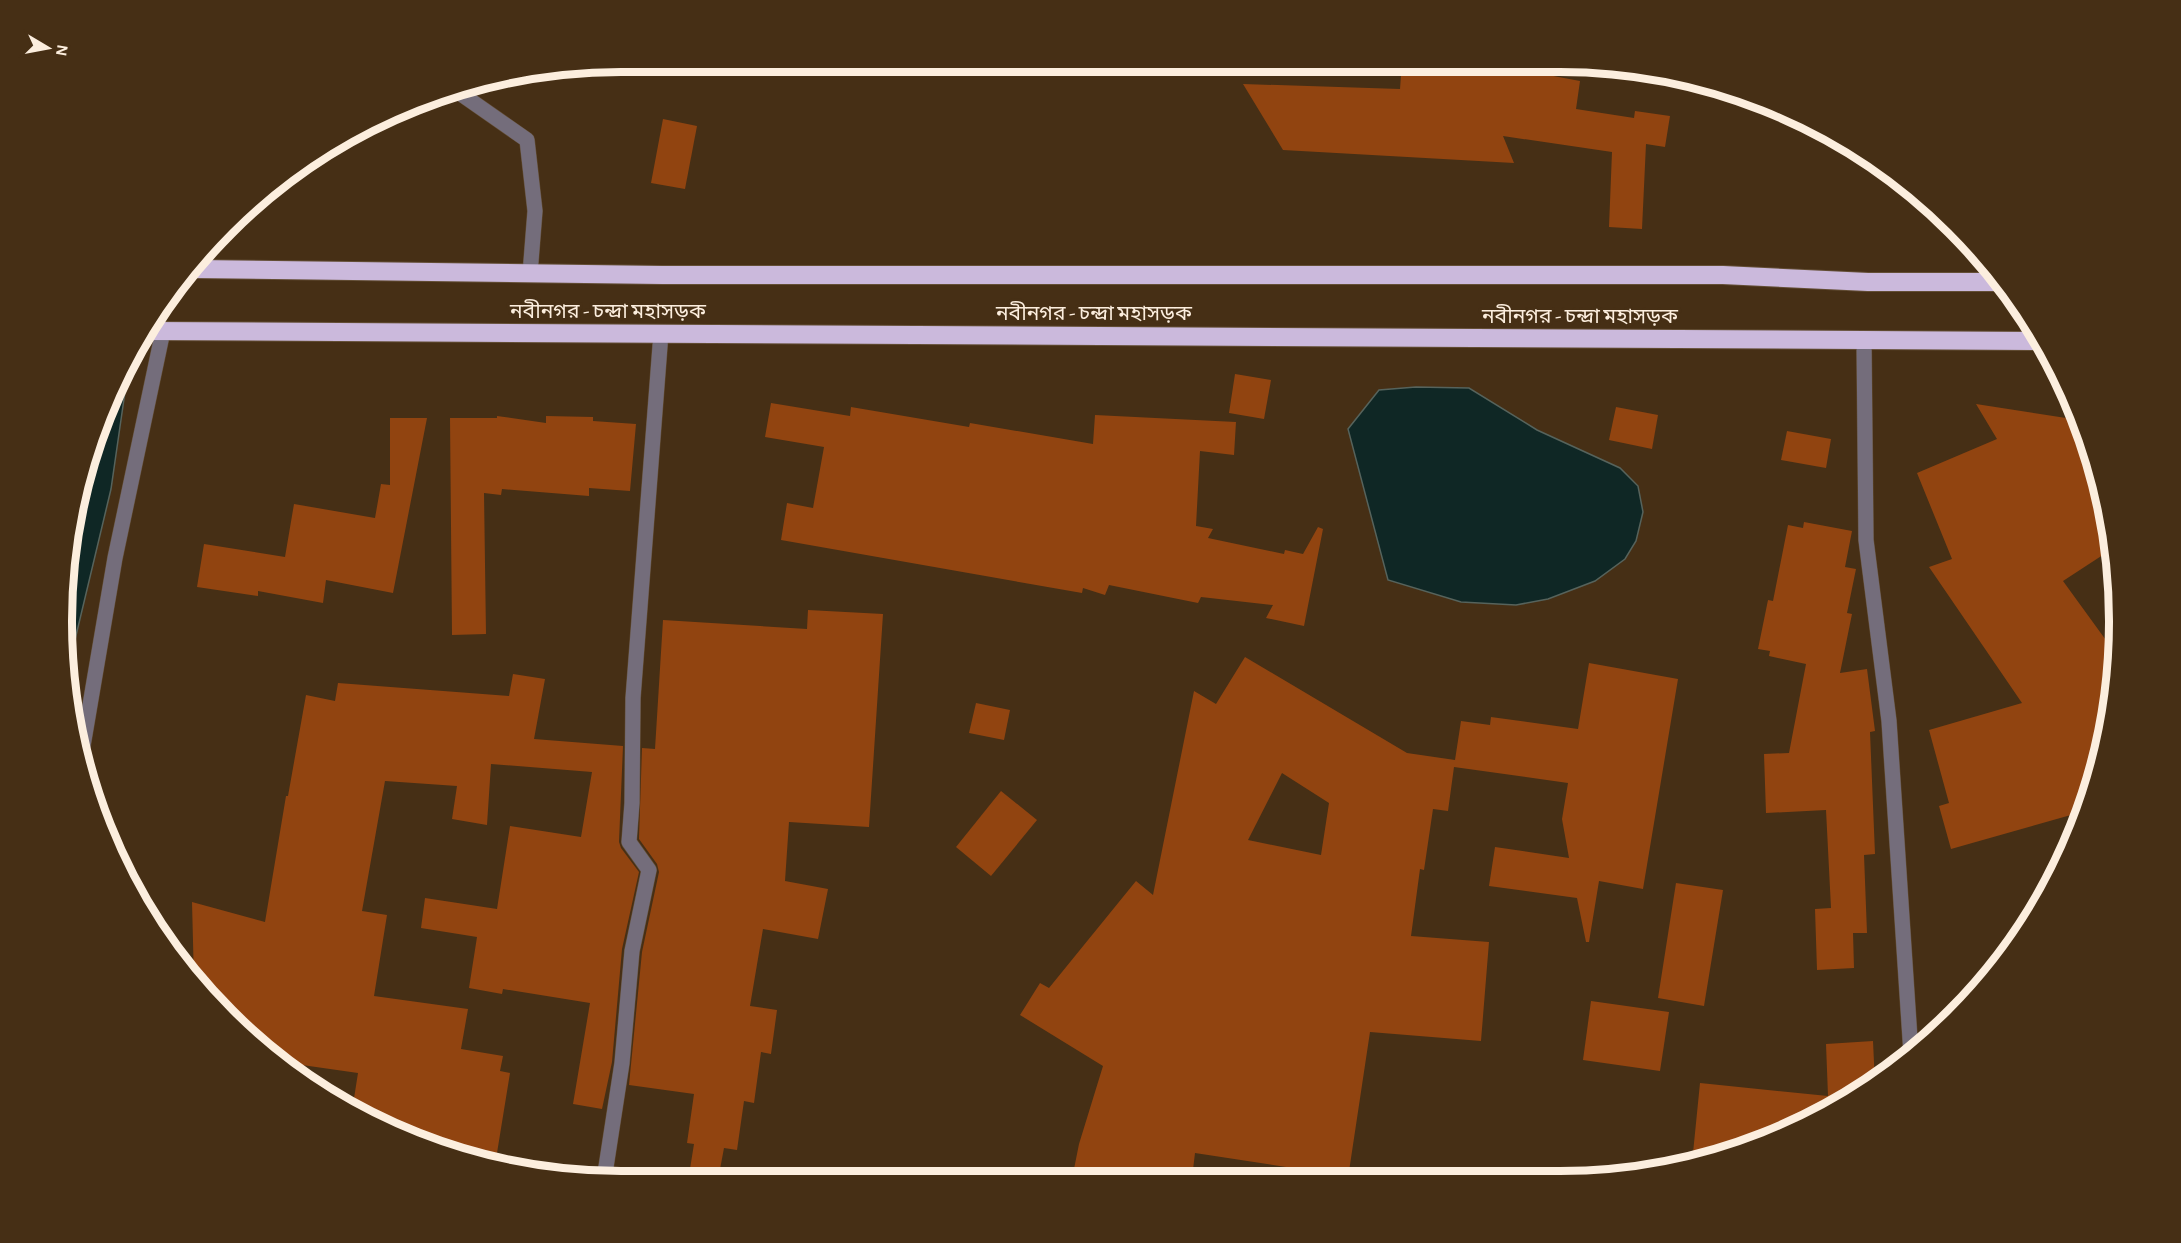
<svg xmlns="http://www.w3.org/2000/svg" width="2181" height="1243" font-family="'Alegreya Sans','Noto Sans Bengali',sans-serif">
	<rect width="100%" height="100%" fill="#462f15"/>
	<!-- water -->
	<g fill="#0f2725" stroke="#56635c" stroke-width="1.5">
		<path d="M126 385 111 489 74 644 63 652 81 476 122 386Z"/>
		<path d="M1416 387 1469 388 1537 430 1620 468 1638 486 1643 512 1636 541 1625 559 1595 581 1548 599 1516 605 1461 602 1388 580 1348 429 1379 390Z"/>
	</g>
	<!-- building -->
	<g fill="#914410" fill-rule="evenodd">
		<path d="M1402 62 1534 63 1532 72 1580 81 1576 109 1634 118 1635 111 1670 116 1665 147 1646 144 1642 229 1609 227 1612 152 1503 136 1514 163 1283 150 1243 84 1400 89Z"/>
		<path d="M663 119 697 126 685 189 651 183Z"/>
		<path d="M1235 374 1271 380 1264 419 1229 413Z"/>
		<path d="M771 403 850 416 851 407 969 427 970 423 1093 444 1095 415 1236 422 1234 455 1200 451 1196 526 1213 529 1208 538 1284 554 1285 550 1303 554 1318 527 1323 529 1304 626 1266 618 1273 605 1201 597 1198 603 1109 585 1105 595 1083 588 1082 593 781 540 787 503 813 508 824 447 765 437Z"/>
		<path d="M1976 404 2079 420 2100 477 2112 549 2063 581 2116 654 2115 695 2090 802 2085 811 1951 849 1939 806 1949 803 1929 730 2022 703 1929 567 1952 559 1917 473 1997 439Z"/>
		<path d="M1616 407 1658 415 1652 449 1609 440Z"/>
		<path d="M497 416 546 423V416L593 417V421L636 424 630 491 589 488V496L502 489 501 495 484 493 486 634 452 635 450 418H497Z"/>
		<path d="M390 418H427L393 593 326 580 323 603 258 591V596L197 587 204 544 285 557 294 504 375 518 381 484 390 485Z"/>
		<path d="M1787 431 1831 439 1826 468 1781 460Z"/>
		<path d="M1804 522 1852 531 1845 567 1856 569 1847 613 1852 614 1840 673 1867 669 1875 731 1870 732 1875 854 1864 855 1867 933H1853L1854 968 1817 970 1815 909 1831 908 1826 810 1766 813 1764 754 1789 753 1806 664 1769 656 1770 651 1758 649 1768 600 1773 601 1788 525 1803 528Z"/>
		<path d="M808 610 883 614 869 827 789 822 785 881 828 889 818 939 763 929 750 1006 777 1010 771 1054 761 1052 754 1103 744 1101 737 1150 724 1148 718 1180 689 1175 694 1144 687 1143 694 1094 629 1085 642 952 659 872 657 864 639 839 642 748 655 749 663 620 807 629Z"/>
		<path d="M1245 657 1407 753 1455 760 1461 721 1490 725 1491 717 1578 729 1589 663 1678 679 1643 889 1599 881 1589 942H1586L1577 898 1489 886 1495 847 1569 858 1562 819 1568 783 1454 767 1448 811 1433 809 1424 870 1420 869 1411 936 1489 942 1481 1041 1370 1032 1348 1178H1285L1286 1167 1195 1153 1192 1178 1072 1179 1079 1144 1103 1066 1020 1015 1040 983 1049 988 1136 881 1153 895 1194 691 1216 704ZM1282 773 1329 803 1321 855 1248 840Z"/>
		<path d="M513 674 545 679 534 739 623 746 619 842 621 848 639 872 622 949 612 1062 602 1109 573 1104 590 1003 503 989 502 994 469 988 477 937 421 928 425 898 497 909 510 826 581 837 592 772 491 764 487 825 452 819 457 786 385 781 362 911 387 915 374 996 468 1009 461 1049 503 1056 500 1071 510 1073 497 1153 420 1139 352 1111 358 1073 288 1063 200 990 194 981 192 902 265 922 286 796H288L306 695 335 701 338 683 509 696Z"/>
		<path d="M976 703 1010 710 1004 740 969 733Z"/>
		<path d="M1001 791 1037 820 991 876 956 847Z"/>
		<path d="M1676 883 1723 890 1704 1006 1658 998Z"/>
		<path d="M1591 1001 1669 1012 1660 1071 1583 1060Z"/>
		<path d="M1873 1041 1875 1084 1870 1087 1740 1152 1692 1163 1700 1083 1828 1096 1826 1044Z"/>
	</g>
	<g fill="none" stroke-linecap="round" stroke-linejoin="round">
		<!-- minor casing -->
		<g stroke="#634e35" stroke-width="16">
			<g id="minor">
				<path d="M454 89 527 140 535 211 530 274"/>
				<path d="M1864 340 1866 540 1889 721 1911 1054"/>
				<path d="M83 746 115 558 163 331"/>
				<path d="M604 1180 622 1063 632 951 649 870 629 842 632 803 633 698 661 333"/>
			</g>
		</g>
		<!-- highway casing -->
		<g stroke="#634e35" stroke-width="20">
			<g id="highway">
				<path d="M195 269 662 275H1723L1868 282H2005"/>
				<path d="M147 331 2041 341"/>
			</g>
		</g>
		<!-- minor -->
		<use href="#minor" stroke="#746d7b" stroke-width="15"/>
		<!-- highway -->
		<use href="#highway" stroke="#cbb9dc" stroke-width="18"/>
	</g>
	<g text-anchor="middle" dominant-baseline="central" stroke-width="6" stroke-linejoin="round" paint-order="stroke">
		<!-- street labels -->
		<g font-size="21" fill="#fceede" stroke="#462f15">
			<text x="608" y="311">নবীনগর - চন্দ্রা মহাসড়ক</text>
			<text x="1094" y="313">নবীনগর - চন্দ্রা মহাসড়ক</text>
			<text x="1580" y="316">নবীনগর - চন্দ্রা মহাসড়ক</text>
		</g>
	</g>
	<!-- crop -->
	<path d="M0 0H2181V1243H0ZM621 72H1560A549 549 0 0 1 2109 621V622A549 549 0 0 1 1560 1171H621A549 549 0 0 1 72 622V621A549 549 0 0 1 621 72Z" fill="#462f15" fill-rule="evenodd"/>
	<path fill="none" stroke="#fceede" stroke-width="8" d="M621 72H1560A549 549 0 0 1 2109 621V622A549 549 0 0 1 1560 1171H621A549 549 0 0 1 72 622V621A549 549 0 0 1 621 72Z"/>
	<!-- north arrow -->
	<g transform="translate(48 48) rotate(100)" stroke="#462f15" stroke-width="4.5" paint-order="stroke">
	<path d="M0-4.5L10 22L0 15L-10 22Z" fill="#fceede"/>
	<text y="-9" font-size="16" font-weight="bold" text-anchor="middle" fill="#fceede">N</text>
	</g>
</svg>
